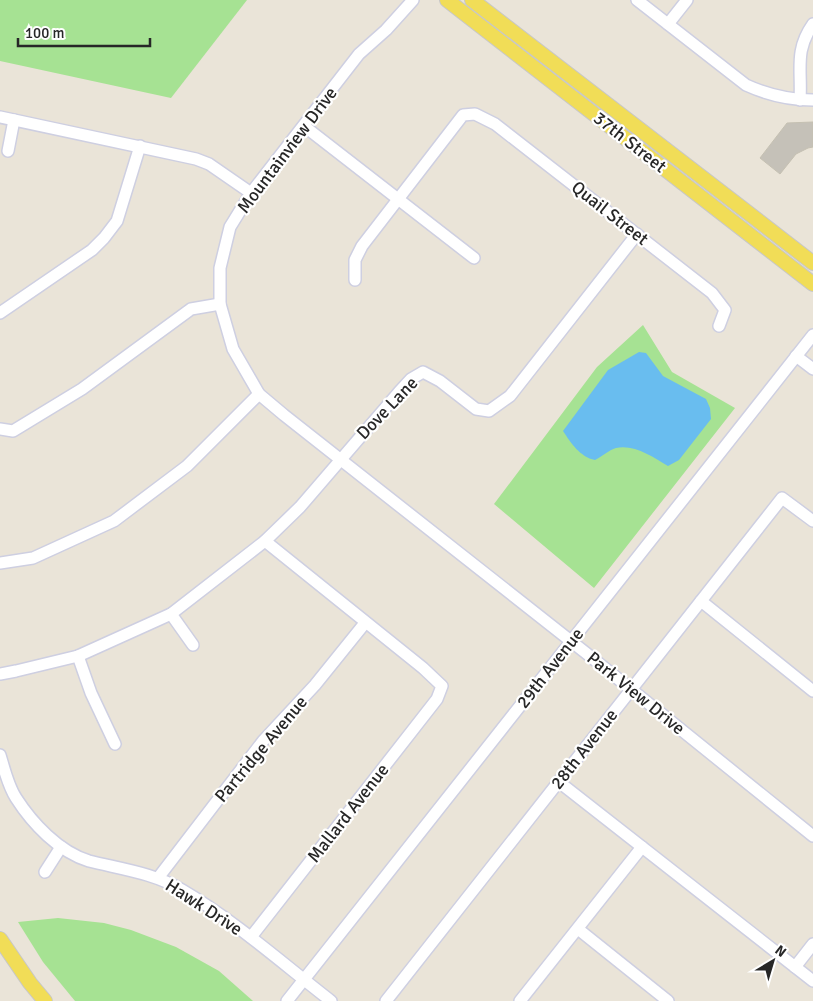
<svg xmlns="http://www.w3.org/2000/svg" width="813" height="1001" font-family="Signika,sans-serif">
	<rect width="100%" height="100%" fill="#eae4d8"/>
	<!-- green -->
	<g fill="#a6e293">
		<path d="M0 0H247L171 98 0 61Z"/>
		<path d="M643 325 672 372 735 408 594 588 494 504 597 367Z"/>
		<path d="M58 918 104 923 131 930 176 947 219 971 253 1001H75L43 962 18 922Z"/>
	</g>
	<!-- water -->
	<path fill="#69bdef" d="M639 352 646 353 663 376 706 399 710 408 711 419 679 460 668 466C653 457 634 444 616 448 609 450 601 457 595 460 580 457 571 443 563 431L608 370Z"/>
	<!-- building -->
	<path fill="#c5c1b8" stroke="#c5c0b2" d="M813 122V147L808 148 796 154 780 174 760 158 787 123Z"/>
	<g fill="none" stroke-linecap="round" stroke-linejoin="round">
		<!-- minor casing -->
		<g stroke="#cecfe1" stroke-width="14">
			<g id="minor">
				<path d="M413 0 386 30 359 54 251 193 230 227 220 268V304L233 349 259 394 284 415 586 653 813 836"/>
				<path d="M637 0 746 85C768 95 788 100 813 100"/>
				<path d="M668 24 687 0"/>
				<path d="M800 100C802 70 794 51 813 24"/>
				<path d="M0 117 196 159 209 164 251 193"/>
				<path d="M304 126 474 258"/>
				<path d="M8 151 14 120"/>
				<path d="M355 280V260L362 246 463 115 475 114 495 124 712 293 725 310 719 326"/>
				<path d="M0 313 92 250 104 238 117 221 140 146"/>
				<path d="M796 356 813 369"/>
				<path d="M0 429 13 431 82 389 191 309 220 304"/>
				<path d="M0 563 33 558 114 521 187 466 259 394"/>
				<path d="M701 601 813 691"/>
				<path d="M171 614 193 645"/>
				<path d="M78 656 91 693 115 744"/>
				<path d="M0 674 16 671 78 656 171 614 265 541 300 507 399 392 411 379 423 372 440 381 476 409 489 411 510 396 637 234"/>
				<path d="M0 755C4 768 8 786 16 798 32 823 59 852 89 861 121 869 154 873 182 890 235 921 282 963 331 1001"/>
				<path d="M559 782 813 981"/>
				<path d="M45 872 61 847"/>
				<path d="M158 878 263 741 315 685 365 623"/>
				<path d="M578 929 668 1001"/>
				<path d="M251 937 437 699 442 686 423 668 265 541"/>
				<path d="M795 967 813 944"/>
				<path d="M287 1001 813 335"/>
				<path d="M386 1001 782 498 813 521"/>
				<path d="M520 1001 642 847"/>
			</g>
		</g>
		<!-- major casing -->
		<g stroke="#c7c7c7" stroke-width="16">
			<g id="major">
				<path d="M447 0 813 284"/>
				<path d="M472 0 813 263"/>
				<path d="M0 939 30 983 45 1001"/>
			</g>
		</g>
		<!-- minor -->
		<use href="#minor" stroke="#fff" stroke-width="11"/>
		<!-- major -->
		<use href="#major" stroke="#f1dd57" stroke-width="14"/>
	</g>
	<g text-anchor="middle" dominant-baseline="central" stroke-width="4.5" stroke-linejoin="round" paint-order="stroke">
		<!-- street labels -->
		<g font-size="18" fill="#272727" stroke="#fff">
			<text transform="translate(630 142) rotate(38)">37th Street</text>
			<text transform="translate(287 150) rotate(-53)">Mountainview Drive</text>
			<text transform="translate(610 213) rotate(38)">Quail Street</text>
			<text transform="translate(387 408) rotate(-46)">Dove Lane</text>
			<text transform="translate(550 668) rotate(-52)">29th Avenue</text>
			<text transform="translate(636 693) rotate(39)">Park View Drive</text>
			<text transform="translate(261 749) rotate(-50)">Partridge Avenue</text>
			<text transform="translate(584 749) rotate(-52)">28th Avenue</text>
			<text transform="translate(348 813) rotate(-52)">Mallard Avenue</text>
			<text transform="translate(204 907) rotate(33)">Hawk Drive</text>
		</g>
	</g>
	<!-- north arrow -->
	<g transform="translate(773 961) rotate(38)" stroke="#ffffff" stroke-width="4" paint-order="stroke">
	<path d="M0-4L9 19L0 12L-9 19Z" fill="#272727"/>
	<text y="-8" font-size="14" font-weight="bold" text-anchor="middle" fill="#272727">N</text>
	</g>
	<!-- scale -->
	<path d="M18 38v8h132v-8" fill="none" stroke="#272727" stroke-width="2.5"/>
	<text x="25" y="38" font-size="15" fill="#272727" stroke="#ffffff" stroke-width="4" paint-order="stroke">100 m</text>
</svg>
